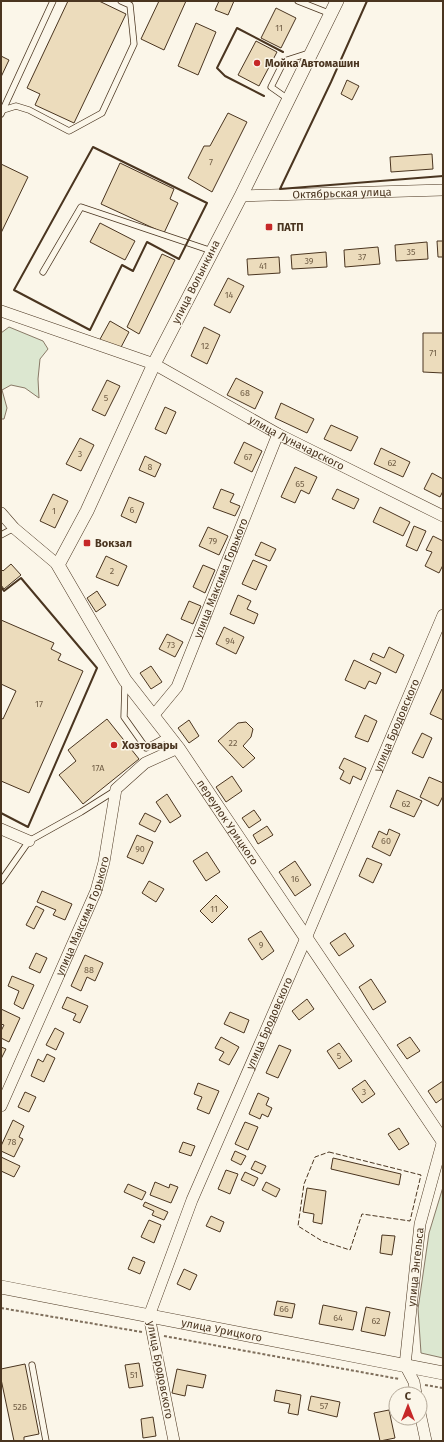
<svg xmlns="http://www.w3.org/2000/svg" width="444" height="1442" font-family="'Fira Sans',sans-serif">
	<rect width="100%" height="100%" fill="#fbf6e9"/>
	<!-- green -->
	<g fill="#dce7d0" stroke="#887966">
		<path d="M9 327 43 341 48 349 40 359 38 379 39 398 25 388 11 385 2 390 7 408 4 419H1V333Z"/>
		<path d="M443 1187V1358L421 1353 418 1309 429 1233Z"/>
	</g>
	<!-- building -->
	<g fill="#ecdcbc" stroke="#4a3520">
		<path d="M68 1H99L126 14 74 123 35 105 40 94 27 88Z"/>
		<path d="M159 1H186L164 50 141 39Z"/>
		<path d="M219 1H234L228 15 215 10Z"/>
		<path d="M276 8 296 18 281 48 261 38Z"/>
		<path d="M196 23 216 32 198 75 178 66Z"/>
		<path d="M256 41 277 52 259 86 238 75Z"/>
		<path d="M1 56 9 60 1 77Z"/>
		<path d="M347 80 359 86 352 100 341 94Z"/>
		<path d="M228 113 247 122 212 192 188 178 204 146H210Z"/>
		<path d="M432 154 433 169 391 172 390 157Z"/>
		<path d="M120 163 174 189 170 199 178 203 164 233 101 204Z"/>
		<path d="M1 164 28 177 1 233Z"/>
		<path d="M100 223 135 241 125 260 90 242Z"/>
		<path d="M437 241H443V257H438Z"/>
		<path d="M427 242 428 259 396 261 395 245Z"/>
		<path d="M378 247 380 264 345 267 344 250Z"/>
		<path d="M326 252 327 267 292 269 291 255Z"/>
		<path d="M162 254 175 260 139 334 127 327Z"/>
		<path d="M279 257 280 273 248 275 247 259Z"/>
		<path d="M228 278 244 286 230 313 214 305Z"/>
		<path d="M110 321 129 332 119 351 99 341Z"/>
		<path d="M204 327 220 335 207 364 191 356Z"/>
		<path d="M423 333H443V373L423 372Z"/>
		<path d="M236 378 263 392 255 409 227 395Z"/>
		<path d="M107 380 120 386 105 416 92 410Z"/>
		<path d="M281 403 314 419 307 433 275 418Z"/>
		<path d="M165 407 176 412 166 434 155 429Z"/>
		<path d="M331 425 358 437 351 451 324 439Z"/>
		<path d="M80 438 94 445 81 471 66 464Z"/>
		<path d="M244 442 262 451 252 472 234 463Z"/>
		<path d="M381 448 410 462 403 477 374 464Z"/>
		<path d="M145 456 161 464 155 477 139 470Z"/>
		<path d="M295 467 317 477 309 494 301 490 295 503 281 497Z"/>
		<path d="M432 473 443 479V491L440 497 424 489Z"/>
		<path d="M221 489 234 494 230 502 240 506 235 516 213 508Z"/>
		<path d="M337 489 359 499 354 509 332 499Z"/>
		<path d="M53 494 68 501 55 528 40 521Z"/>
		<path d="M129 497 144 503 136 523 121 516Z"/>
		<path d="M380 507 410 522 403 536 373 522Z"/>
		<path d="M414 526 426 531 417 551 406 546Z"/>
		<path d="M208 527 228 536 219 555 199 546Z"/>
		<path d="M433 536 443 541V565L439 573 425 566 432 552 426 550Z"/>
		<path d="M261 542 276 549 270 561 255 555Z"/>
		<path d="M106 556 127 566 118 586 96 577Z"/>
		<path d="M253 560 267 566 256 590 242 584Z"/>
		<path d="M11 564 21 575 4 589 1 585V569L3 571Z"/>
		<path d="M203 565 215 570 205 593 193 587Z"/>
		<path d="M97 591 106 605 96 612 87 598Z"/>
		<path d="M238 595 251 601 247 609 258 614 254 624 230 614Z"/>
		<path d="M189 601 201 606 193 624 181 619Z"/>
		<path d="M1 620 54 643 51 649 61 654 58 660 83 671 29 793 1 781V718L3 719 16 691 1 684Z"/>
		<path d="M224 627 244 637 236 654 216 644Z"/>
		<path d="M167 634 183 642 175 657 159 649Z"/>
		<path d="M389 647 404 655 396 673 370 660 373 653 384 658Z"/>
		<path d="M354 660 381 673 376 684 369 681 365 689 345 680Z"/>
		<path d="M151 666 162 682 151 689 140 673Z"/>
		<path d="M442 689H443V720L430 714Z"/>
		<path d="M365 715 377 721 368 742 355 737Z"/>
		<path d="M107 719 139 759 83 804 59 775 76 761 68 750Z"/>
		<path d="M189 720 199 736 189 743 178 728Z"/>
		<path d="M246 722 253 729 251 737 243 746 255 758 243 768 218 741 238 723Z"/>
		<path d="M422 733 432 738 423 758 412 753Z"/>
		<path d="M344 758 366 768 361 780 353 776 350 784 340 779 344 771 339 768Z"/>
		<path d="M232 776 242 791 226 802 216 787Z"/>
		<path d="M429 777 443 783V796L438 806 420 797Z"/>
		<path d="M397 790 422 801 414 817 390 807Z"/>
		<path d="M167 794 181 816 170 823 156 802Z"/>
		<path d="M254 810 261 820 249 828 242 818Z"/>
		<path d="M145 813 161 821 155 832 139 824Z"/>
		<path d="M267 826 273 835 258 844 253 835Z"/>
		<path d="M389 829 400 834 390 856 372 847 379 831 387 835Z"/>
		<path d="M137 835 153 842 143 864 127 857Z"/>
		<path d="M207 852 220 872 206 881 193 861Z"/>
		<path d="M367 858 382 864 373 883 359 876Z"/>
		<path d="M295 861 311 885 295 896 279 872Z"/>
		<path d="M149 881 164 889 156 902 142 893Z"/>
		<path d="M42 891 72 904 65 920 53 915 56 910 37 902Z"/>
		<path d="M216 895 228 907 212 923 200 911Z"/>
		<path d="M36 906 44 910 34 929 26 925Z"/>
		<path d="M261 931 274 951 262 960 248 939Z"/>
		<path d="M345 933 354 946 339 956 330 943Z"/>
		<path d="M36 953 47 958 40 973 29 968Z"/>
		<path d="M85 955 103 963 95 981 87 977 81 991 71 986Z"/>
		<path d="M12 976 34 985 23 1009 14 1004 19 991 8 986Z"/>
		<path d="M371 979 386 1002 373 1010 359 987Z"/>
		<path d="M67 997 88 1006 80 1023 73 1020 76 1014 62 1008Z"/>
		<path d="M307 999 314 1009 299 1020 292 1011Z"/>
		<path d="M1 1009 20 1018 9 1042 1 1038V1031L4 1025 1 1024Z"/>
		<path d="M230 1012 249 1020 244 1033 224 1024Z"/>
		<path d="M55 1028 64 1033 56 1050 46 1045Z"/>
		<path d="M221 1037 239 1047 229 1065 219 1060 224 1052 215 1048Z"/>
		<path d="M410 1037 420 1051 407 1059 397 1045Z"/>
		<path d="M339 1043 352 1061 339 1069 327 1051Z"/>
		<path d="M279 1045 291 1050 278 1078 266 1073Z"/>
		<path d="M1 1047 6 1049 1 1059Z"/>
		<path d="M47 1054 55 1058 44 1082 31 1076 38 1059 43 1062Z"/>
		<path d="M365 1080 375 1094 362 1103 352 1089Z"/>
		<path d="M443 1081V1098L436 1103 428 1091Z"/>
		<path d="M198 1083 219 1091 209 1114 197 1109 202 1097 194 1094Z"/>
		<path d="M25 1092 36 1097 29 1112 18 1107Z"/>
		<path d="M258 1093 269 1098 266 1105 272 1108 268 1117 262 1114 260 1119 249 1114Z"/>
		<path d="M13 1120 24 1126 19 1137 23 1139 14 1157 1 1151V1146Z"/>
		<path d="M245 1122 258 1127 248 1150 235 1144Z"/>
		<path d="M399 1128 409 1144 399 1150 388 1134Z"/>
		<path d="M183 1142 195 1146 191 1156 179 1152Z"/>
		<path d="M235 1151 246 1156 241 1165 231 1160Z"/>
		<path d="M1 1157 20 1166 14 1177 1 1171Z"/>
		<path d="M333 1158 401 1174 399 1185 331 1169Z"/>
		<path d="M255 1161 266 1166 262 1174 251 1169Z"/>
		<path d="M226 1170 238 1174 230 1194 218 1189Z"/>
		<path d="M245 1172 258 1178 254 1186 241 1180Z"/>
		<path d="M155 1182 169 1188 170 1184 178 1187 171 1203 150 1195Z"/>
		<path d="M266 1182 280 1189 276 1197 262 1190Z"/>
		<path d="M128 1184 146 1192 142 1200 124 1192Z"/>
		<path d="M307 1188 326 1191 322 1224 313 1222 314 1214 303 1212Z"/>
		<path d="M145 1202 168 1212 164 1220 152 1215 154 1211 143 1206Z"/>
		<path d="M211 1216 224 1222 220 1232 206 1226Z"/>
		<path d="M149 1220 161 1225 154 1243 141 1237Z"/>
		<path d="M382 1235 395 1236 392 1255 380 1253Z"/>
		<path d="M133 1257 145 1262 140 1274 128 1269Z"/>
		<path d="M184 1269 197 1275 190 1290 177 1284Z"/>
		<path d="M277 1301 295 1304 292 1318 274 1315Z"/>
		<path d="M323 1305 357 1312 353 1330 319 1324Z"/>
		<path d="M366 1307 390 1312 385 1336 361 1331Z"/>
		<path d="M139 1363 143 1386 129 1388 125 1365Z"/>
		<path d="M25 1364 39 1434 24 1437V1441H14L1 1379V1369Z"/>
		<path d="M177 1369 206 1375 203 1388 187 1385 185 1396 172 1393Z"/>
		<path d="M276 1390 301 1395 298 1415 288 1413 290 1404 274 1401Z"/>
		<path d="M311 1396 340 1402 337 1417 308 1410Z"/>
		<path d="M389 1410 395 1438 380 1441 374 1413Z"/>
		<path d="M153 1417 156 1436 143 1438 141 1419Z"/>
	</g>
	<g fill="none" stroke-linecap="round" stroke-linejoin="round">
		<!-- service casing -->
		<g stroke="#4a3520" stroke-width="7">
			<g id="service">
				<path d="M298 1 331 14"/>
				<path d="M288 99 271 87 284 61 309 53"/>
				<path d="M3 110 16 106 29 110 69 131 102 113 134 44 130 5 121 1"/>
				<path d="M1 114 53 1"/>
				<path d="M43 272 81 207 212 251"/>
				<path d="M1 535 14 528"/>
				<path d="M125 684 124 717 146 748 168 736"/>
				<path d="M1 881 29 841 81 812 116 790"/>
				<path d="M32 1365 46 1441"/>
			</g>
		</g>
		<!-- minor casing -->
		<g stroke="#4a3520" stroke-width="12">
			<g id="minor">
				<path id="s1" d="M241 196 443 190"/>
				<path id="s2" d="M1 311 154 364 278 434 443 516"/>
				<path d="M1 513 14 528 58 565"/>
				<path id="s3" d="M153 716 177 687 278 434"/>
				<path d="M1 829 29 841"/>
				<path id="s4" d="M1 1106 96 891 104 862 116 789 145 763 178 748"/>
				<path id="s5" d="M416 1394 414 1382 405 1365 420 1224 443 1140"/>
				<path d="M420 1413 426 1441"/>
				<path id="s6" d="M174 1441 149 1316 192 1200 306 938 443 615"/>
			</g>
		</g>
		<!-- tertiary casing -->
		<g stroke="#4a3520" stroke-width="14">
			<g id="tertiary">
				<path id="s7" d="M337 1 241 196 154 364 87 511 58 565 125 680 178 748 443 1141"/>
				<path id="s8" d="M1 1287 443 1373"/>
			</g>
		</g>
		<!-- path -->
		<g stroke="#7f6f5c" stroke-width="2" stroke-dasharray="3 2" stroke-linecap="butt">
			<path d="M1 1308 142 1332"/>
			<path d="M164 1336 399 1379"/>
			<path d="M425 1385 443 1388"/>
		</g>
		<!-- service -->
		<use href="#service" stroke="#fbf6e9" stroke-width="5.5"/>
		<!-- minor -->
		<use href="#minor" stroke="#fbf6e9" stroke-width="11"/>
		<!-- tertiary -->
		<use href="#tertiary" stroke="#fbf6e9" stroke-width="13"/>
		<!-- fence -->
		<path stroke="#4a3520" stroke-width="1" stroke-dasharray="5 2" stroke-linecap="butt" d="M329 1152 421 1175 410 1221 362 1214 350 1250 322 1241 298 1226 304 1184 315 1157Z"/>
		<!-- wall -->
		<g stroke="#4a3520" stroke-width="2">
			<path d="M367 1 331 82 280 189 443 176"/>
			<path d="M264 96 225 76 217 68 237 28 283 52"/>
			<path d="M93 147 207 203 179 259 147 242 133 271 122 265 90 330 14 290Z"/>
			<path d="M1 587 4 591 21 578 97 668 28 827 1 813"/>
		</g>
	</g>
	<!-- markers -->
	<g fill="#c62828" stroke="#fbf6e9" stroke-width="1.5">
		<circle cx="257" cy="63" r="4"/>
		<rect x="265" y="223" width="8" height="8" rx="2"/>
		<rect x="83" y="539" width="8" height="8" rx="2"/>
		<circle cx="114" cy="745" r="4"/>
	</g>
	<g text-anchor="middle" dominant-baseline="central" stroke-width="3" stroke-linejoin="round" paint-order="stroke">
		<!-- number labels -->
		<g font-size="9" fill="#725f47">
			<text x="279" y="28">11</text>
			<text x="211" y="162">7</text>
			<text x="411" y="252">35</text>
			<text x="362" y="257">37</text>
			<text x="309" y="261">39</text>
			<text x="263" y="266">41</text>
			<text x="229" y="295">14</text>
			<text x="205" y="346">12</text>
			<text x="433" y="353">71</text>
			<text x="245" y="393">68</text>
			<text x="106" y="398">5</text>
			<text x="80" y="454">3</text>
			<text x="248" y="457">67</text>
			<text x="392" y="463">62</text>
			<text x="150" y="467">8</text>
			<text x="300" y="484">65</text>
			<text x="132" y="510">6</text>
			<text x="54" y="511">1</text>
			<text x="213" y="541">79</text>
			<text x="112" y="571">2</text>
			<text x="230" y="641">94</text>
			<text x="171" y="645">73</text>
			<text x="39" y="704">17</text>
			<text x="233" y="743">22</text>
			<text x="98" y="768">17А</text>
			<text x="406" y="804">62</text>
			<text x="386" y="841">60</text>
			<text x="140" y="849">90</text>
			<text x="295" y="879">16</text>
			<text x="214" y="909">11</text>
			<text x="261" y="945">9</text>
			<text x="89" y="970">88</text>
			<text x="339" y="1056">5</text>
			<text x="364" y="1092">3</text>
			<text x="12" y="1142">78</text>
			<text x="284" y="1309">66</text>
			<text x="338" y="1318">64</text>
			<text x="376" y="1321">62</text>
			<text x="134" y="1375">51</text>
			<text x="324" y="1406">57</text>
			<text x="20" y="1407">52Б</text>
		</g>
		<!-- poi labels -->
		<g font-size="11" font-weight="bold" fill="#4a3520" stroke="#fbf6e9" text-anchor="start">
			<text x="265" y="63">Мойка Автомашин</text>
			<text x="277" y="227">ПАТП</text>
			<text x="95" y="543">Вокзал</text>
			<text x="122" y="745">Хозтовары</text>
		</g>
		<!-- street labels -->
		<g font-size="11" fill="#4a3520" stroke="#fbf6e9">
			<text stroke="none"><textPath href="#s1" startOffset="101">Октябрьская улица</textPath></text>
			<text transform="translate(196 282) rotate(-63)">улица Волынкина</text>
			<text stroke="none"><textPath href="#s2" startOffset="325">улица Луначарского</textPath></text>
			<text stroke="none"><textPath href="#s3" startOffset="155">улица Максима Горького</textPath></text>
			<text stroke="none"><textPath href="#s6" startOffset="768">улица Бродовского</textPath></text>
			<text stroke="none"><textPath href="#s7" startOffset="938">переулок Урицкого</textPath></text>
			<text stroke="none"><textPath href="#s4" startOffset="207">улица Максима Горького</textPath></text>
			<text stroke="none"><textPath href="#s6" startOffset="444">улица Бродовского</textPath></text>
			<text stroke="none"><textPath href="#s5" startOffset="130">улица Энгельса</textPath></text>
			<text stroke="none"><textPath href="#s8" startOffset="225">улица Урицкого</textPath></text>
			<text transform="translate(160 1370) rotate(79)">улица Бродовского</text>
		</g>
	</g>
	<!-- border -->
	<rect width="444" height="1442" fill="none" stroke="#4a3520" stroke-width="4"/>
	<!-- north arrow -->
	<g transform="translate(408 1406)"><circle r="19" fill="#fbf6e9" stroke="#b4a999"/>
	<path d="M0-3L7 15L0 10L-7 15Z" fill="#c62828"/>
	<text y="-6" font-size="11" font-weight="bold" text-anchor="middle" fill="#4a3520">С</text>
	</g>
</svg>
